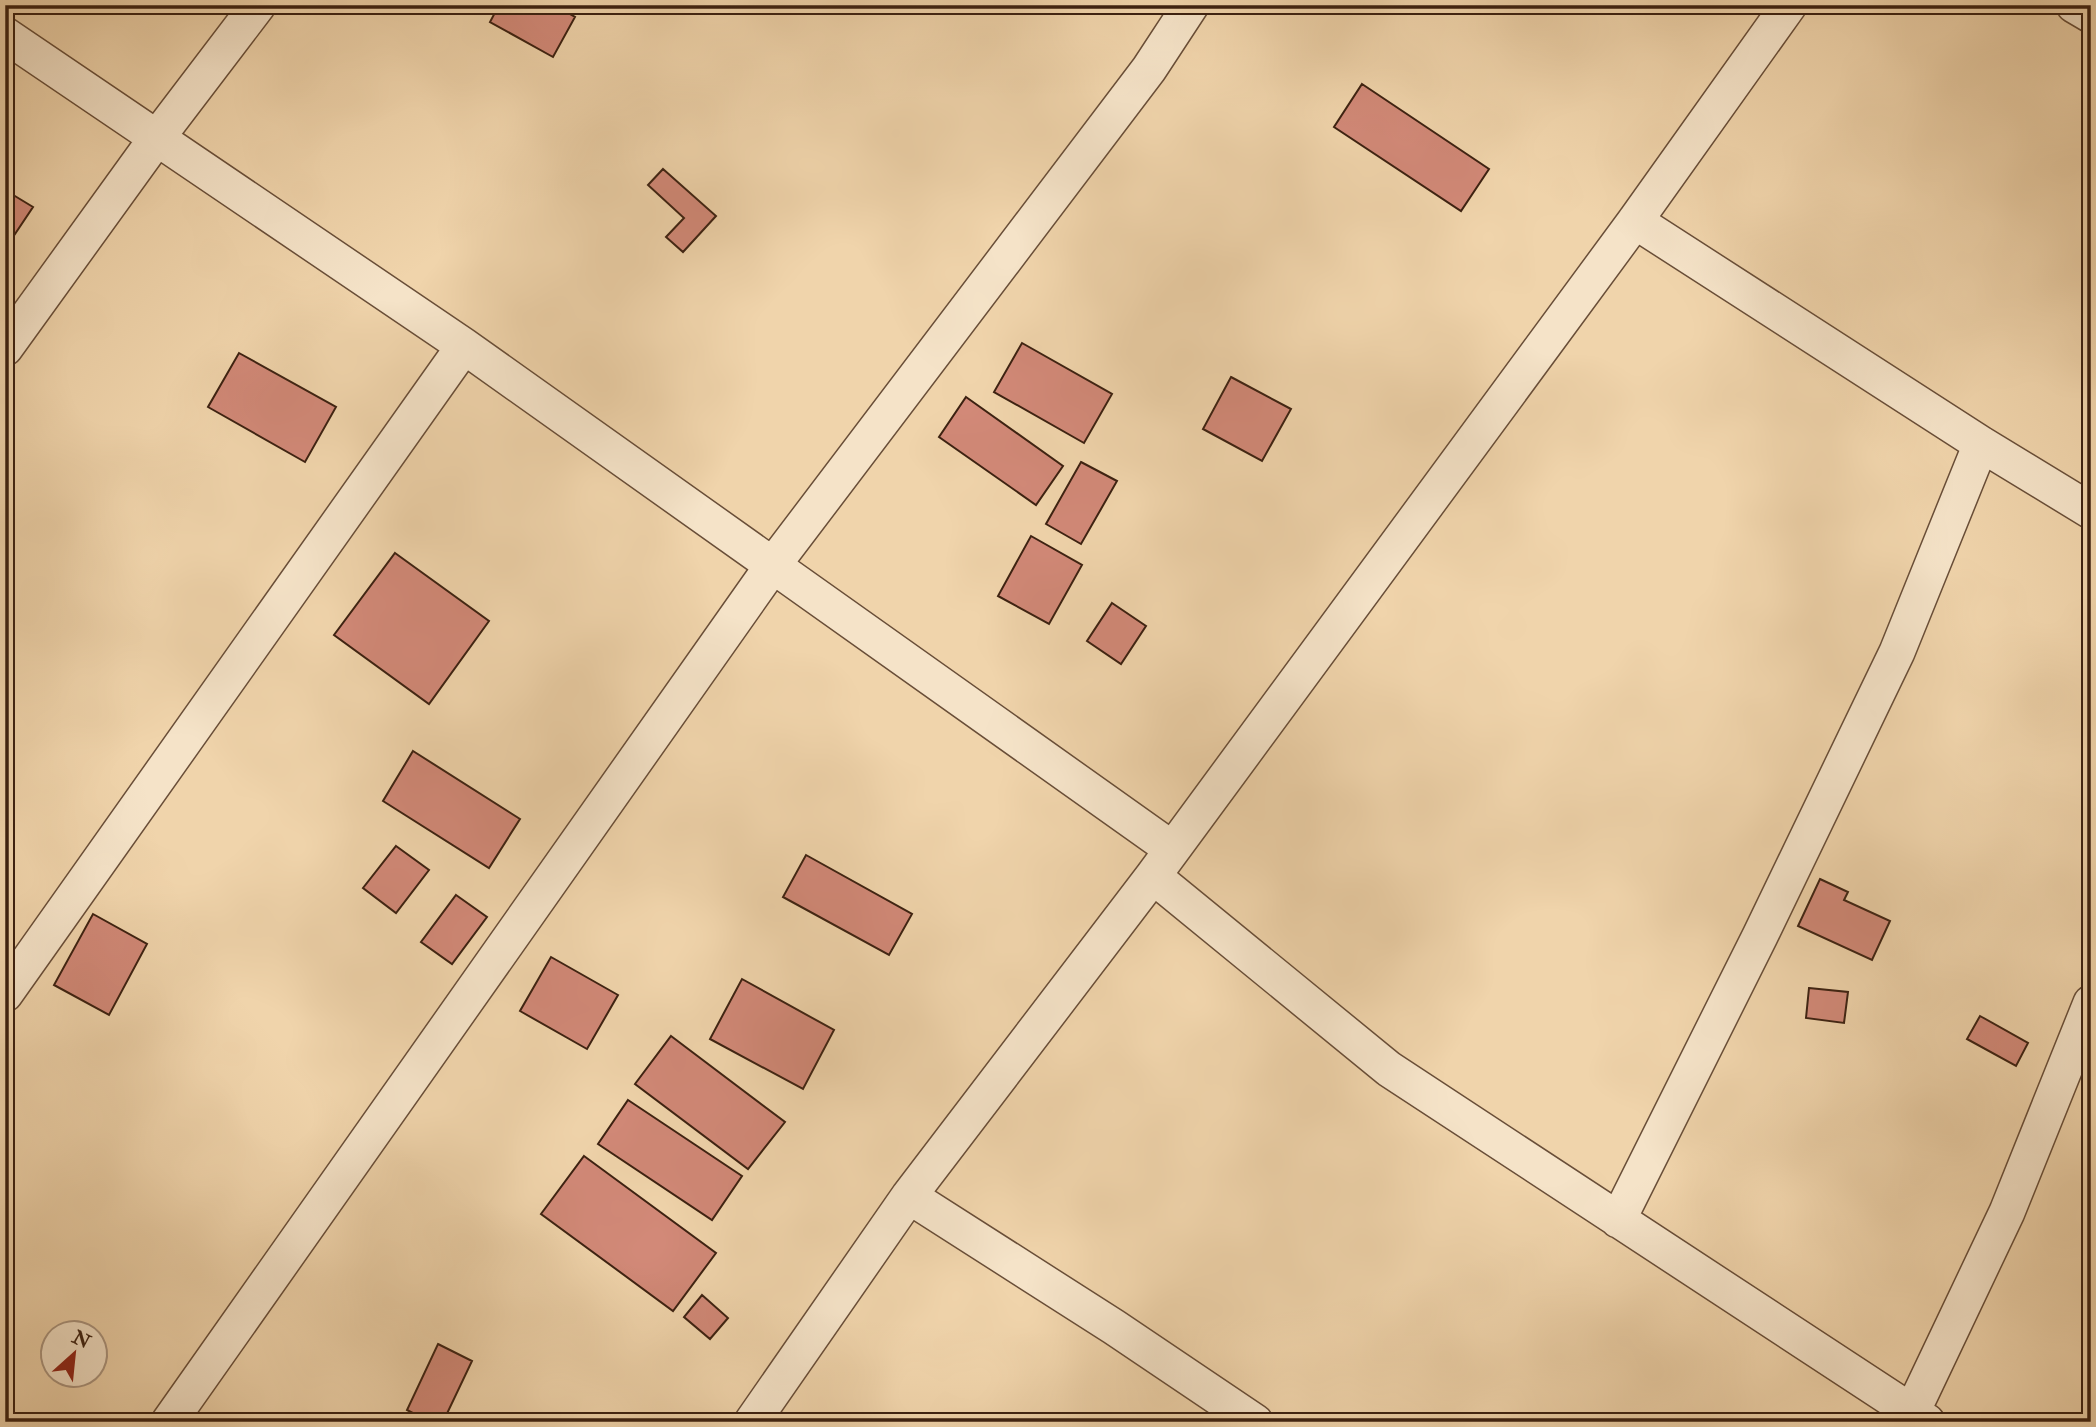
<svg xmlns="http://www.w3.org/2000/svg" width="2096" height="1427" font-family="'IM FELL Double Pica',serif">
<rect width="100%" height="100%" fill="#f0d4ab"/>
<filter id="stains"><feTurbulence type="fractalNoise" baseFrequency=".00286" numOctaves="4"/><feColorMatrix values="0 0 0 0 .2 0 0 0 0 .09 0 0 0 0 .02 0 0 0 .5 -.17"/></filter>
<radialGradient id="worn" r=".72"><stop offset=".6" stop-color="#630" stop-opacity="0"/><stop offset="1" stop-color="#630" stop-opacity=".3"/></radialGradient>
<path fill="#d28978" stroke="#3c2111" stroke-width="2" d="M 499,5 L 554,5 L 575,17 L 553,57 L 490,22 Z
M 1362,84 L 1489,169 L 1461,211 L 1334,127 Z
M 663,169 L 716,216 L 683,252 L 666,237 L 684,218 L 648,185 Z
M 5,190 L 33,207 L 5,249 Z
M 1022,343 L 1112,394 L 1084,443 L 994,392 Z
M 239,353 L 336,407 L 305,462 L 208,407 Z
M 1231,377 L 1291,409 L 1262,461 L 1203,429 Z
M 966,397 L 1063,466 L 1036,505 L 939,437 Z
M 1081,462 L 1117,481 L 1081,544 L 1046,524 Z
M 1031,536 L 1082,565 L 1049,624 L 998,596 Z
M 395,553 L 489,621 L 429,704 L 334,635 Z
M 1112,603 L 1146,626 L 1121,664 L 1087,641 Z
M 413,751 L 520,819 L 489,868 L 383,801 Z
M 396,846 L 429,870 L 396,913 L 363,888 Z
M 806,855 L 912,914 L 889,955 L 783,897 Z
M 1820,879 L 1848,892 L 1844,900 L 1890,921 L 1872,960 L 1798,926 Z
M 456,895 L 487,917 L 452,964 L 421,942 Z
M 93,914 L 147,944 L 109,1015 L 54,985 Z
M 551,957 L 618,995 L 587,1049 L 520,1011 Z
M 742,979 L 834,1030 L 803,1089 L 710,1039 Z
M 1809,988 L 1848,992 L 1844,1023 L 1806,1018 Z
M 1980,1016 L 2028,1043 L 2016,1066 L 1967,1039 Z
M 671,1036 L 785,1122 L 748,1169 L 635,1084 Z
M 628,1100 L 742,1176 L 712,1220 L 598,1144 Z
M 584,1156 L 716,1253 L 673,1311 L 541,1214 Z
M 702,1295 L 728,1318 L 710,1339 L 684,1317 Z
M 438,1344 L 472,1361 L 443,1422 L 430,1422 L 407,1410 Z"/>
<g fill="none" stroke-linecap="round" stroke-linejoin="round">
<defs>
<path id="minor" d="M 2074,5 L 2091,15
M 5,35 L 464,346 L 1172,849
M 1635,221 L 1981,444 L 2091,511
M 5,348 L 156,139 L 258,5
M 1153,876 L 1389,1069 L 1927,1422
M 5,994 L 464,346
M 909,1196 L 1114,1327 L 1255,1422
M 1618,1220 L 1760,936 L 1897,652 L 1981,444
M 1912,1412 L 2007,1212 L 2091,1003
M 169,1422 L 773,565 L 1149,69 L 1191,5
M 752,1422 L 909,1196 L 1153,876 L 1635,221 L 1789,5"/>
</defs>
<use href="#minor" stroke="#694e38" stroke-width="38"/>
<use href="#minor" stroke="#f5e3c8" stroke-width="35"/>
</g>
<rect width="2096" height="1427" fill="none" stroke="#f0d4ab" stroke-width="28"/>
<rect x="7" y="7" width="2082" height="1413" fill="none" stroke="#3c2111" stroke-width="3.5"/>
<rect x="14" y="14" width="2068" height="1399" fill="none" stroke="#3c2111" stroke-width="2"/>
<g transform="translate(74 1354) rotate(27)"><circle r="33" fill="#f5e3c8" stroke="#ab957f" stroke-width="2"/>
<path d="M0-5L12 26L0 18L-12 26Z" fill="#8f2418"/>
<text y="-10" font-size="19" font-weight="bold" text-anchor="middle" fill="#3c2111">N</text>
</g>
<rect width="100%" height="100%" filter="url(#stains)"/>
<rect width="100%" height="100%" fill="url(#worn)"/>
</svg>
